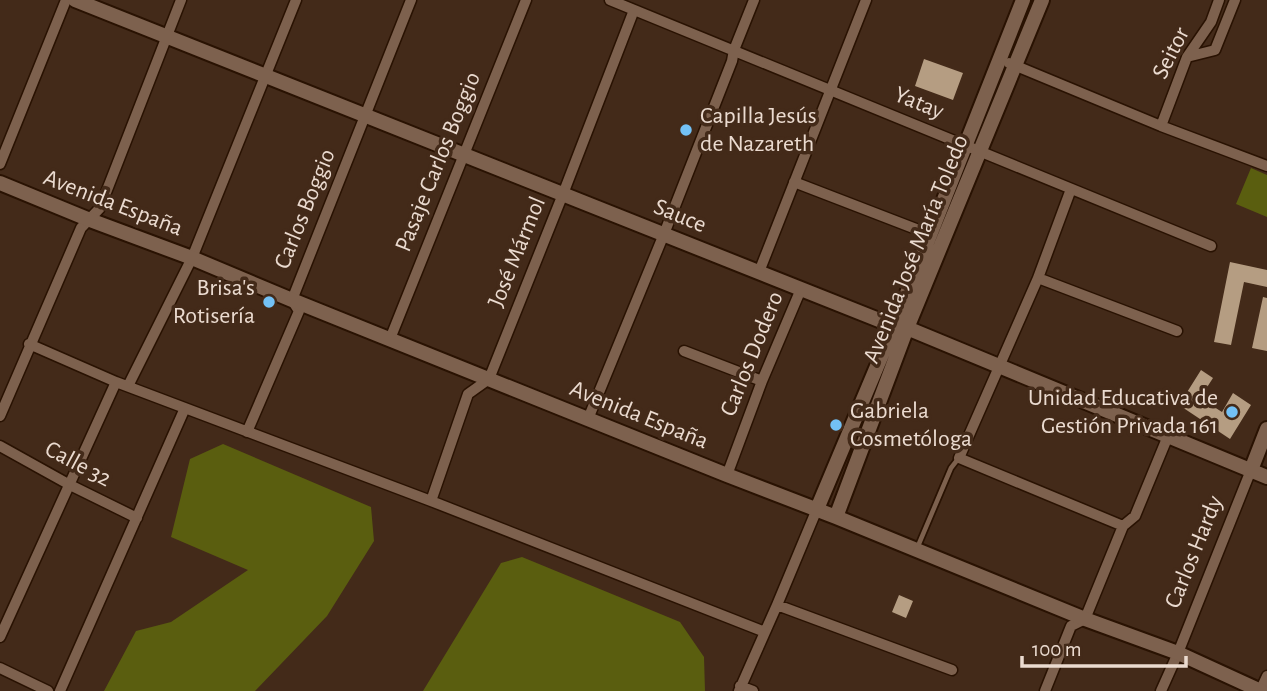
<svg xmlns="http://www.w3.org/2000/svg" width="1267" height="691" font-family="'Alegreya Sans',sans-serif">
<rect width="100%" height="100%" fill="#432a19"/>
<path fill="#5a5e0f" d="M 1251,168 L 1267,175 L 1267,217 L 1236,204 Z
M 223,444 L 371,507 L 374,541 L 327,616 L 255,691 L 104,691 L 136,631 L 171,622 L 248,570 L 171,537 L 190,459 Z
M 522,557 L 680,622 L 704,657 L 705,691 L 423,691 L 501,563 Z"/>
<path fill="#b59d82" d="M 924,59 L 963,73 L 953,100 L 915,86 Z
M 1230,262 L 1267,270 L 1267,287 L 1244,282 L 1231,345 L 1214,342 Z
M 1263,297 L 1267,298 L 1267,351 L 1252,348 Z
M 1201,370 L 1213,378 L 1200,398 L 1222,412 L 1233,393 L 1251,405 L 1230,439 L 1179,405 Z
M 899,595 L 913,601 L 906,618 L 892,612 Z"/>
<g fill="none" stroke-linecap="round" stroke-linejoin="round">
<defs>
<path id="lane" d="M 918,546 L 951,468 L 958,459"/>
<path id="street" d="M 610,0 L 1211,246
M 1187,57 L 1215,50 L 1235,0
M 1009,63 L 1161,126 L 1267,166
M 1161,126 L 1187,57 L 1211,22 L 1219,0
M 0,164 L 66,0
M 794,182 L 929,234
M 1071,189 L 1038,278 L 959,458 L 1123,526
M 759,272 L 866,0
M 1038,278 L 1177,331
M 390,339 L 526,0
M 29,344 L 116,382 L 431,501 L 765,632
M 684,351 L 762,381
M 128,386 L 192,258 L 296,0
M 0,416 L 81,228 L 100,208 L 181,0
M 588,419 L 664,234 L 732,61 L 734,50 L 754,0
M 247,432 L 299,311 L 292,300 L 411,0
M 0,446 L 70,485 L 137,518
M 727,475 L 762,381 L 801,289
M 431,501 L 468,394 L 489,379 L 563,194 L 634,10
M 777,605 L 952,670
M 0,637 L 116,382
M 0,668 L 48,691
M 740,686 L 753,691
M 60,691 L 185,408
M 739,691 L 777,605 L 817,509
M 1045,691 L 1071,626 L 1085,619 L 1123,526 L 1135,516 L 1168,436
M 1161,691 L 1178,653 L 1251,470
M 1260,691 L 1267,676"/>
<path id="secondary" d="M 75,0 L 894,326 L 907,328 L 1267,477
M 0,183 L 90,220 L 192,258 L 292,300 L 727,475 L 836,517 L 1085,619 L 1178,653 L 1261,691
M 1251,470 L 1267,429
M 817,509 L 894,326 L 1023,0
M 836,517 L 907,328 L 1042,0"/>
</defs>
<use href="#lane" stroke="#291202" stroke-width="8"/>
<use href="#street" stroke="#291202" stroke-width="13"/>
<use href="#secondary" stroke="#291202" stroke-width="18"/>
<use href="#lane" stroke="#7d614e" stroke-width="4.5"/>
<use href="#street" stroke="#7d614e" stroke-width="10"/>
<use href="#secondary" stroke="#7d614e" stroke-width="14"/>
</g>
<g fill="#73c1f5" stroke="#432a19" stroke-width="2.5">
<circle cx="686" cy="130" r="7"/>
<circle cx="269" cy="302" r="7"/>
<circle cx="1232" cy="412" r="7"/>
<circle cx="836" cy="425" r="7"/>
</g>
<g text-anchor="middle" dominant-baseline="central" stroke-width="7" stroke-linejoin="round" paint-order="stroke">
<g font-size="24" fill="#ebdbd0" stroke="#432a19">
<text transform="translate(1171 53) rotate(-63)">Seitor</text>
<text transform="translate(919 103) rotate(22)">Yatay</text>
<text transform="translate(438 162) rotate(-68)">Pasaje Carlos Boggio</text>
<text transform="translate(113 203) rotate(21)">Avenida España</text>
<text transform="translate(305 209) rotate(-68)">Carlos Boggio</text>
<text transform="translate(680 216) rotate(22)">Sauce</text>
<text transform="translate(916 249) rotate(-68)">Avenida José María Toledo</text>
<text transform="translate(517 252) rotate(-68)">José Mármol</text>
<text transform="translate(752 354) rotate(-68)">Carlos Dodero</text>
<text transform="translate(639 415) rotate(22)">Avenida España</text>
<text transform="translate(78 464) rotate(28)">Calle 32</text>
<text transform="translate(1194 552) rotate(-68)">Carlos Hardy</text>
</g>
<g font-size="24" fill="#ebdbd0" stroke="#432a19" text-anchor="start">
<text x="700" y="116">Capilla Jesús<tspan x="700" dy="28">de Nazareth</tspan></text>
<text x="255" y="288" text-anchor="end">Brisa's<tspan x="255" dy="28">Rotisería</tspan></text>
<text x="1218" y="398" text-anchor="end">Unidad Educativa de<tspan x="1218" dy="28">Gestión Privada 161</tspan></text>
<text x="850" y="411">Gabriela<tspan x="850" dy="28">Cosmetóloga</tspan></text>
</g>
</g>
<path d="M1022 656v10h164v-10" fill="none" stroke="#ebdbd0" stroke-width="3.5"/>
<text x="1032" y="656" font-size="21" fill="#ebdbd0" stroke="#432a19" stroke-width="5" paint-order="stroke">100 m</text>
</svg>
